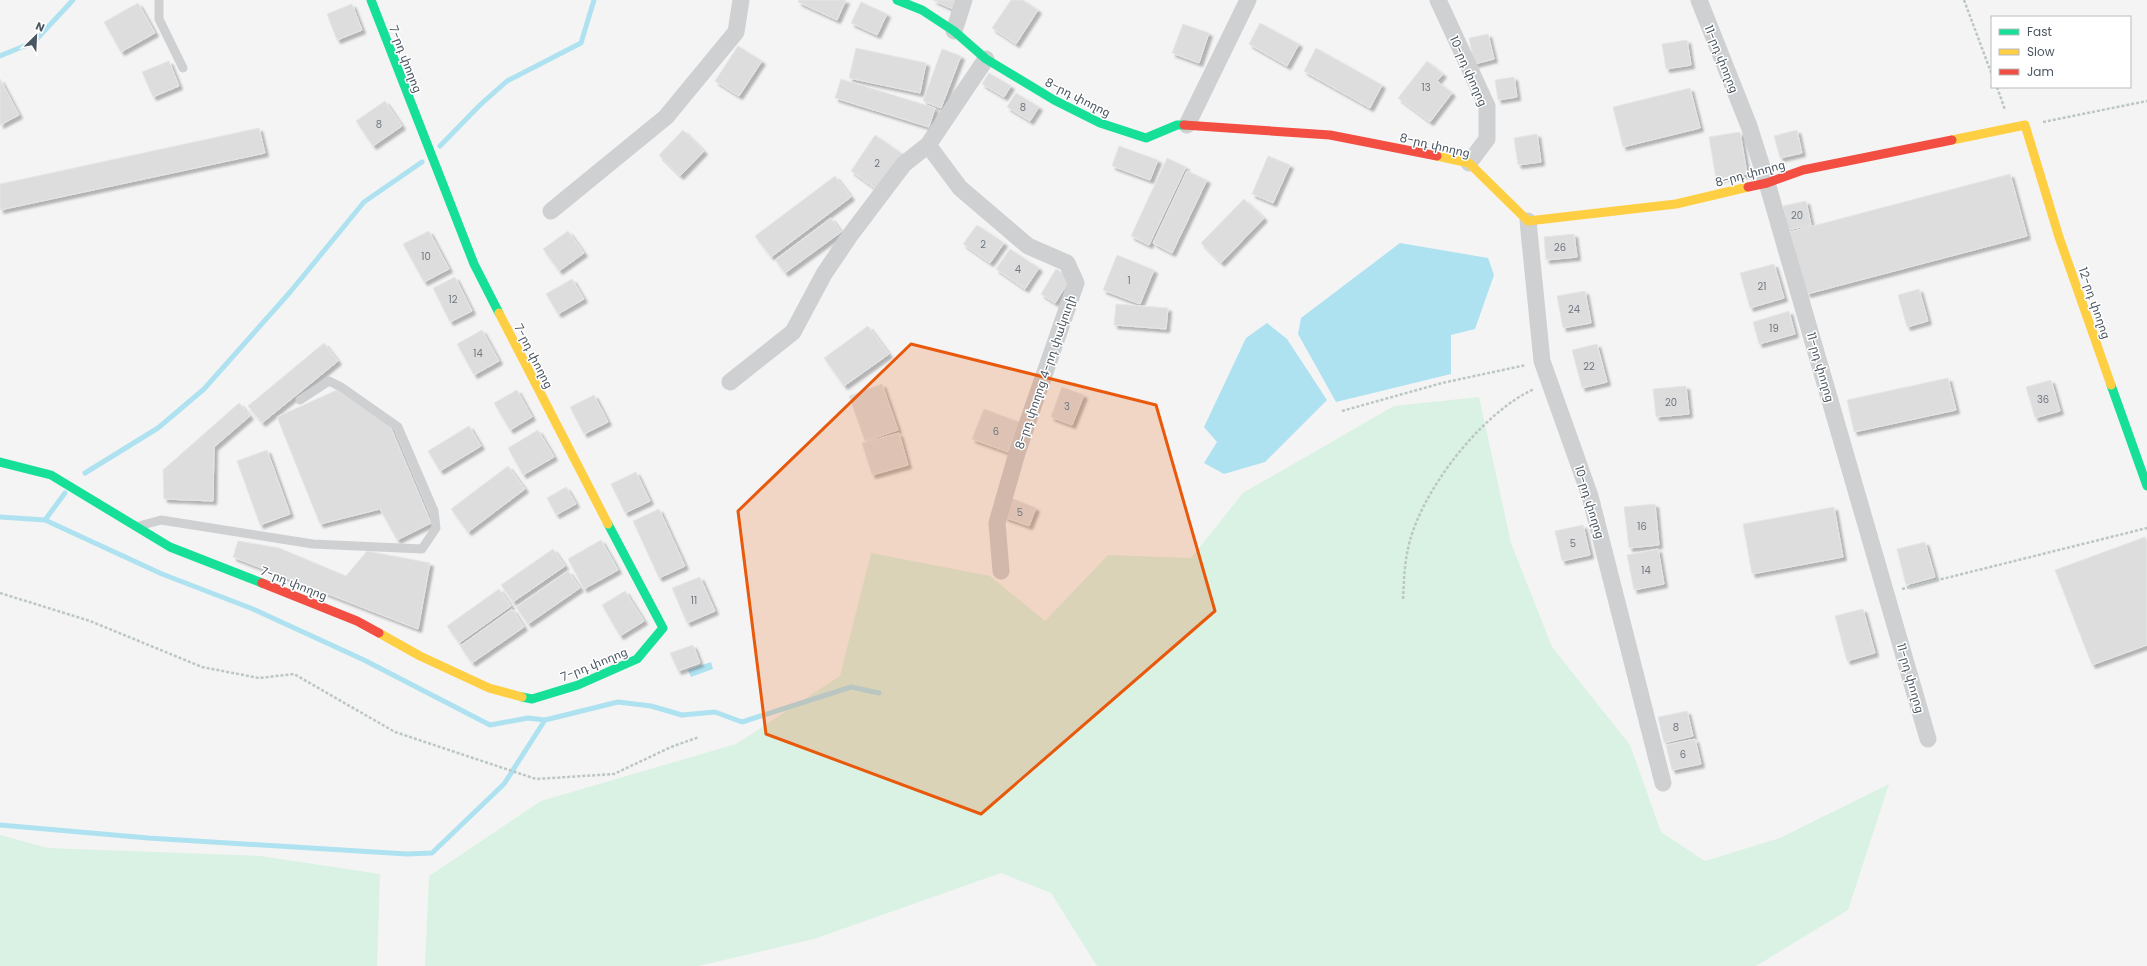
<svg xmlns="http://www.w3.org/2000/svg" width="2147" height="966" font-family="Poppins,'Noto Sans Armenian',sans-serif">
<defs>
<filter id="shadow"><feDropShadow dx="3.5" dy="3.5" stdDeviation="1" flood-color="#0004"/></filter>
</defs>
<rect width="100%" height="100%" fill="#f4f4f4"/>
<path fill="#d9f2e3" d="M 1479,397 L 1511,543 L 1552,647 L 1630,745 L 1661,832 L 1705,861 L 1780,838 L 1889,784 L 1848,910 L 1756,966 L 1097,966 L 1051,893 L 1001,873 L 814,939 L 698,966 L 425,966 L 429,876 L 541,801 L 736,744 L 840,676 L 871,553 L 990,576 L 1045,621 L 1108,555 L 1191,558 L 1243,493 L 1394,406 Z
M 0,835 L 48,848 L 260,856 L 380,874 L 377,966 L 0,966 Z"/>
<path fill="#aee2f0" d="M 1400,243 L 1488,258 L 1494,275 L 1475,329 L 1451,335 L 1451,374 L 1336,402 L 1298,334 L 1301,318 Z
M 1267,323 L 1287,339 L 1327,400 L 1265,462 L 1224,474 L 1204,463 L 1217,442 L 1204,427 L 1246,338 Z
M 711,662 L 713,669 L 691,677 L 688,670 Z"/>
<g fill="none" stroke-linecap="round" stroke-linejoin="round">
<path stroke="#aee2f0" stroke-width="5" d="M 0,56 L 34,42 L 73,0
M 440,146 L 480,105 L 507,81 L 581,43 L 594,0
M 85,473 L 158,428 L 204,389 L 291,291 L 364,202 L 422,162
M 0,517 L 45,520 L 162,574 L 253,609 L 364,660 L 490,725 L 528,718 L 545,720 L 618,702 L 651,706 L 682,715 L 715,712 L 742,722 L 851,687 L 879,693
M 45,520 L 65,493
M 0,825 L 148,838 L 407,854 L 432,853 L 504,784 L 545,720"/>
</g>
<path fill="#ddddde" stroke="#e5e6e7" filter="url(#shadow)" d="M 799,0 L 846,0 L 837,20 L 798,2 Z
M 933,0 L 960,0 L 955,10 Z
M 1011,0 L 1023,0 L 1038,10 L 1016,44 L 992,28 Z
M 861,2 L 887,14 L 877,35 L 851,23 Z
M 138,3 L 155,33 L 121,52 L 104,22 Z
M 352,4 L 362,30 L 337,40 L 327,14 Z
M 1260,23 L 1299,44 L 1287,66 L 1249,44 Z
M 1183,24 L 1209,33 L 1199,63 L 1172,53 Z
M 1488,34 L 1494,59 L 1474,64 L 1469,38 Z
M 1687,40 L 1691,65 L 1666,69 L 1662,44 Z
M 738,46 L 762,61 L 739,96 L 715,81 Z
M 856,48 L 926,63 L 920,93 L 849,78 Z
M 1316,48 L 1382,85 L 1370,108 L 1304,71 Z
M 942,49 L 961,56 L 941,108 L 923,101 Z
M 169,61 L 179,86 L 153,97 L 142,72 Z
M 1427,61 L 1443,74 L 1437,81 L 1452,93 L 1430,122 L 1398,98 Z
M 989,73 L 1011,86 L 1004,97 L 982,84 Z
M 1514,77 L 1517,97 L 1498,100 L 1495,80 Z
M 0,79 L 19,115 L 0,125 Z
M 841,79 L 935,108 L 929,127 L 835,98 Z
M 1690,88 L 1700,128 L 1623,147 L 1613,107 Z
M 1016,93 L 1039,107 L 1030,121 L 1007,107 Z
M 385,101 L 402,126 L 373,146 L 356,121 Z
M 259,128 L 265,153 L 0,210 L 0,184 Z
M 683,130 L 704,151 L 680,176 L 659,155 Z
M 1797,130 L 1802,153 L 1780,158 L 1774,136 Z
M 1740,132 L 1747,174 L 1716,179 L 1709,137 Z
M 1537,134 L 1541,162 L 1518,165 L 1514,138 Z
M 875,135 L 904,155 L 879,191 L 851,171 Z
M 1119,146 L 1158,160 L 1150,180 L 1112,166 Z
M 1268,156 L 1290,165 L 1273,203 L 1252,194 Z
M 1167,158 L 1186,167 L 1149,245 L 1131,236 Z
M 1187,171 L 1207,180 L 1172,253 L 1153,243 Z
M 2010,174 L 2027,236 L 1807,294 L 1790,232 Z
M 835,176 L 851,197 L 771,257 L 755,236 Z
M 1244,199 L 1264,218 L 1221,263 L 1201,243 Z
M 1806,201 L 1811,225 L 1788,230 L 1783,206 Z
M 831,218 L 841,232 L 785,273 L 775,260 Z
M 977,225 L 1004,243 L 990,263 L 963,244 Z
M 429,231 L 449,269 L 424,282 L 403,244 Z
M 568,231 L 584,253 L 559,271 L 543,249 Z
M 1574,234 L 1577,257 L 1546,260 L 1544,237 Z
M 1010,249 L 1039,268 L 1025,289 L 996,269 Z
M 1117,255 L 1154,270 L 1140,304 L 1103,290 Z
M 1774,264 L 1784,298 L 1750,308 L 1740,273 Z
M 1056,269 L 1071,278 L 1055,303 L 1041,294 Z
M 455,277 L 472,311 L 450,322 L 433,288 Z
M 572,279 L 584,299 L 558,314 L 546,294 Z
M 1919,289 L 1928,321 L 1907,327 L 1898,295 Z
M 1585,291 L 1591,323 L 1563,328 L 1557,296 Z
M 1116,304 L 1168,308 L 1166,329 L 1114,325 Z
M 1789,311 L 1795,334 L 1759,344 L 1753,322 Z
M 868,326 L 889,354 L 844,386 L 824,358 Z
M 482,330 L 499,361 L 474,375 L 457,344 Z
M 324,343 L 338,361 L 262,423 L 248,406 Z
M 1597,344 L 1607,382 L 1582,388 L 1572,350 Z
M 1948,378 L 1956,410 L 1854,432 L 1847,400 Z
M 2051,380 L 2060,411 L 2035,418 L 2026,387 Z
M 882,384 L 898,430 L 865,441 L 849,396 Z
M 1686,386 L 1689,414 L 1656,417 L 1653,389 Z
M 1062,387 L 1084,395 L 1072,425 L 1051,417 Z
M 337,390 L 390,426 L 431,523 L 397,540 L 380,509 L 320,524 L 277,417 Z
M 517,390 L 532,417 L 510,430 L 494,403 Z
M 594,395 L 608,422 L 584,434 L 570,407 Z
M 239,403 L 250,416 L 214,447 L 213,501 L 164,499 L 163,470 Z
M 984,409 L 1019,422 L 1008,452 L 972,439 Z
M 469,426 L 481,446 L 440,471 L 428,451 Z
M 538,430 L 554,457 L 523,475 L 508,448 Z
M 899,433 L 908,465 L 872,475 L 862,443 Z
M 267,450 L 290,514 L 260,525 L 237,461 Z
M 508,466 L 525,489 L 468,532 L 451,509 Z
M 636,472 L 650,501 L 625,513 L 611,484 Z
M 566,487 L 576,504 L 556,515 L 547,498 Z
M 1011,498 L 1036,508 L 1029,526 L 1004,517 Z
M 1655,504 L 1659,545 L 1629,548 L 1624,507 Z
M 1834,507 L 1843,557 L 1752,574 L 1743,524 Z
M 659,509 L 685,566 L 659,578 L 633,521 Z
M 1583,525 L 1590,555 L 1562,561 L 1555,531 Z
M 2145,537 L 2147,543 L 2147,645 L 2092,665 L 2055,570 Z
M 601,540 L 618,570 L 584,589 L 568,559 Z
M 238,541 L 279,548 L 346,576 L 367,551 L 430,563 L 418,629 L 233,557 Z
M 1925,542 L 1935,577 L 1906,585 L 1897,549 Z
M 553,549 L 565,566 L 513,602 L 501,585 Z
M 1658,549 L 1664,584 L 1634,590 L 1627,555 Z
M 568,571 L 580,588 L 528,624 L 516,607 Z
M 700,577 L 715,611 L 687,623 L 672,588 Z
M 499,589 L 511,606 L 459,643 L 447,626 Z
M 625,591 L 644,621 L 620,636 L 602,605 Z
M 512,609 L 524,627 L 472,663 L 460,646 Z
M 1863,609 L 1875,653 L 1847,661 L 1835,616 Z
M 693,645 L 700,663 L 678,671 L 670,653 Z
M 1687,711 L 1693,736 L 1664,743 L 1658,717 Z
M 1695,739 L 1701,764 L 1672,770 L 1666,745 Z"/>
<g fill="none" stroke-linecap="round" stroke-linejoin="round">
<path stroke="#bcc7c4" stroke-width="2.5" stroke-dasharray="3 2" stroke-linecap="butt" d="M 1964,0 L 1992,75
M 1997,87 L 2005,110
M 2043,122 L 2147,101
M 1342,411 L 1442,383 L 1526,365
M 1902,589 L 2147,528
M 0,593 L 90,621 L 202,667 L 259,678 L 294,674 L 395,732 L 536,779 L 614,774 L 671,747 L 699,737
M 1403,599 C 1404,584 1404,569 1407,554 C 1416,496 1481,413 1534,389"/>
<path stroke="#ced0d2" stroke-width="9" d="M 159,0 L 159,19 L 183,68
M 139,526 L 161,520 L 313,544 L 422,549 L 436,528 L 434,511 L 398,427 L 341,387 L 329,381 L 300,400"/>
<path stroke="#ced0d2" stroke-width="17" d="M 1438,0 L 1487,106 L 1487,139 L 1469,163
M 1699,0 L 1749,126 L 1767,183 L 1928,739
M 954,31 L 964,0
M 1187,125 L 1248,0
M 928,145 L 960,188 L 1028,246 L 1067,263 L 1076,283 L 1017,453 L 997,523 L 1001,571
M 551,211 L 666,117 L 736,32 L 741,0
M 1528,221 L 1542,361 L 1590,496 L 1663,783
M 730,382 L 793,332 L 824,274 L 851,234 L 904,164 L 928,145 L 986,59"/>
<path stroke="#16e098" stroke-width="9" d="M 371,0 L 474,264 L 499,313
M 897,0 L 922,10 L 954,31 L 986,59 L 1054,100 L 1100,123 L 1146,138 L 1177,125 L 1184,125
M 2111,385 L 2147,486
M 0,462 L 51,475 L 170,547 L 262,583
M 522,697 L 532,699 L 578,685 L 637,659 L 663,628 L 608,524"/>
<path stroke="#ffcf43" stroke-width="9" d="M 1952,140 L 2025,125 L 2059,237 L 2111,385
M 1437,156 L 1469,163 L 1528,221 L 1676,204 L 1748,187
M 499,313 L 608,524
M 379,633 L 420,656 L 489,688 L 522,697"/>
<path stroke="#f24e42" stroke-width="9" d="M 1184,125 L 1330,135 L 1437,156
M 1748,187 L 1767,183 L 1803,170 L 1952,140
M 262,583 L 357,621 L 379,633"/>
</g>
<path fill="#e8590c" fill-opacity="0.2" stroke="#e8590c" stroke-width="3" stroke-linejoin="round" d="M 911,344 L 1156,405 L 1215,611 L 981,814 L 766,734 L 738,511 Z"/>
<g text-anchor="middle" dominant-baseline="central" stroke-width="3" stroke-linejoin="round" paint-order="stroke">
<g font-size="10" fill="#707881">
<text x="1426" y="87">13</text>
<text x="1023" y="107">8</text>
<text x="379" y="124">8</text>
<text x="877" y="163">2</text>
<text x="1797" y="215">20</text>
<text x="983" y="244">2</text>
<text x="1560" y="247">26</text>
<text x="426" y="256">10</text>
<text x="1018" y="269">4</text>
<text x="1129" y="280">1</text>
<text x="1762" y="286">21</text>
<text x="453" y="299">12</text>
<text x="1574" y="309">24</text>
<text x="1774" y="328">19</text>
<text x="478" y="353">14</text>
<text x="1589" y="366">22</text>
<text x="2043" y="399">36</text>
<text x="1671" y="402">20</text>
<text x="1067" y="406">3</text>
<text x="996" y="431">6</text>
<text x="1020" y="512">5</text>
<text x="1642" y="526">16</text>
<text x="1573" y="543">5</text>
<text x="1646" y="570">14</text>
<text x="694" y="600">11</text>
<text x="1676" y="727">8</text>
<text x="1683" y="754">6</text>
</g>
<g font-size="12" fill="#4a5661" stroke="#fff">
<text transform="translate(406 59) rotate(69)">7-րդ փողոց</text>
<text transform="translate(1722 59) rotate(68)">11-րդ փողոց</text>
<text transform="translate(1469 71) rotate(66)">10-րդ փողոց</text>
<text transform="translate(1078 97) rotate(27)">8-րդ փողոց</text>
<text transform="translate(1435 145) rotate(13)">8-րդ փողոց</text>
<text transform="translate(1750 173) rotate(-15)">8-րդ փողոց</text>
<text transform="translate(2095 303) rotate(71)">12-րդ փողոց</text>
<text transform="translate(534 356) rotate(63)">7-րդ փողոց</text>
<text transform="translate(1821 367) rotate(74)">11-րդ փողոց</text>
<text transform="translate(1045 372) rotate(-71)">8-րդ փողոց 4-րդ փակուղի</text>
<text transform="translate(1590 502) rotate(73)">10-րդ փողոց</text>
<text transform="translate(294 583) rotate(22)">7-րդ փողոց</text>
<text transform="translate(594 664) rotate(-22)">7-րդ փողոց</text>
<text transform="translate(1911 678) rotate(74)">11-րդ փողոց</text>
</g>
</g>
<rect x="1991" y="16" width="140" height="72" fill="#ffffff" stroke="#b7bbc0"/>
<rect x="1999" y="29" width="20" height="6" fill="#16e098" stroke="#b7bbc0"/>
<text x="2027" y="36" font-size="12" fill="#4a5661">Fast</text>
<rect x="1999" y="49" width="20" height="6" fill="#ffcf43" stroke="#b7bbc0"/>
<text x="2027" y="56" font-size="12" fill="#4a5661">Slow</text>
<rect x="1999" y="69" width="20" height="6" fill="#f24e42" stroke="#b7bbc0"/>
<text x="2027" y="76" font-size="12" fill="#4a5661">Jam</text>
<g transform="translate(36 36) rotate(24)" stroke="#ffffff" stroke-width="3" paint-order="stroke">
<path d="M0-3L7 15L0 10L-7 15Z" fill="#4a5661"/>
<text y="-6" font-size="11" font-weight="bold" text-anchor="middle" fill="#4a5661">N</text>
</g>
</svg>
